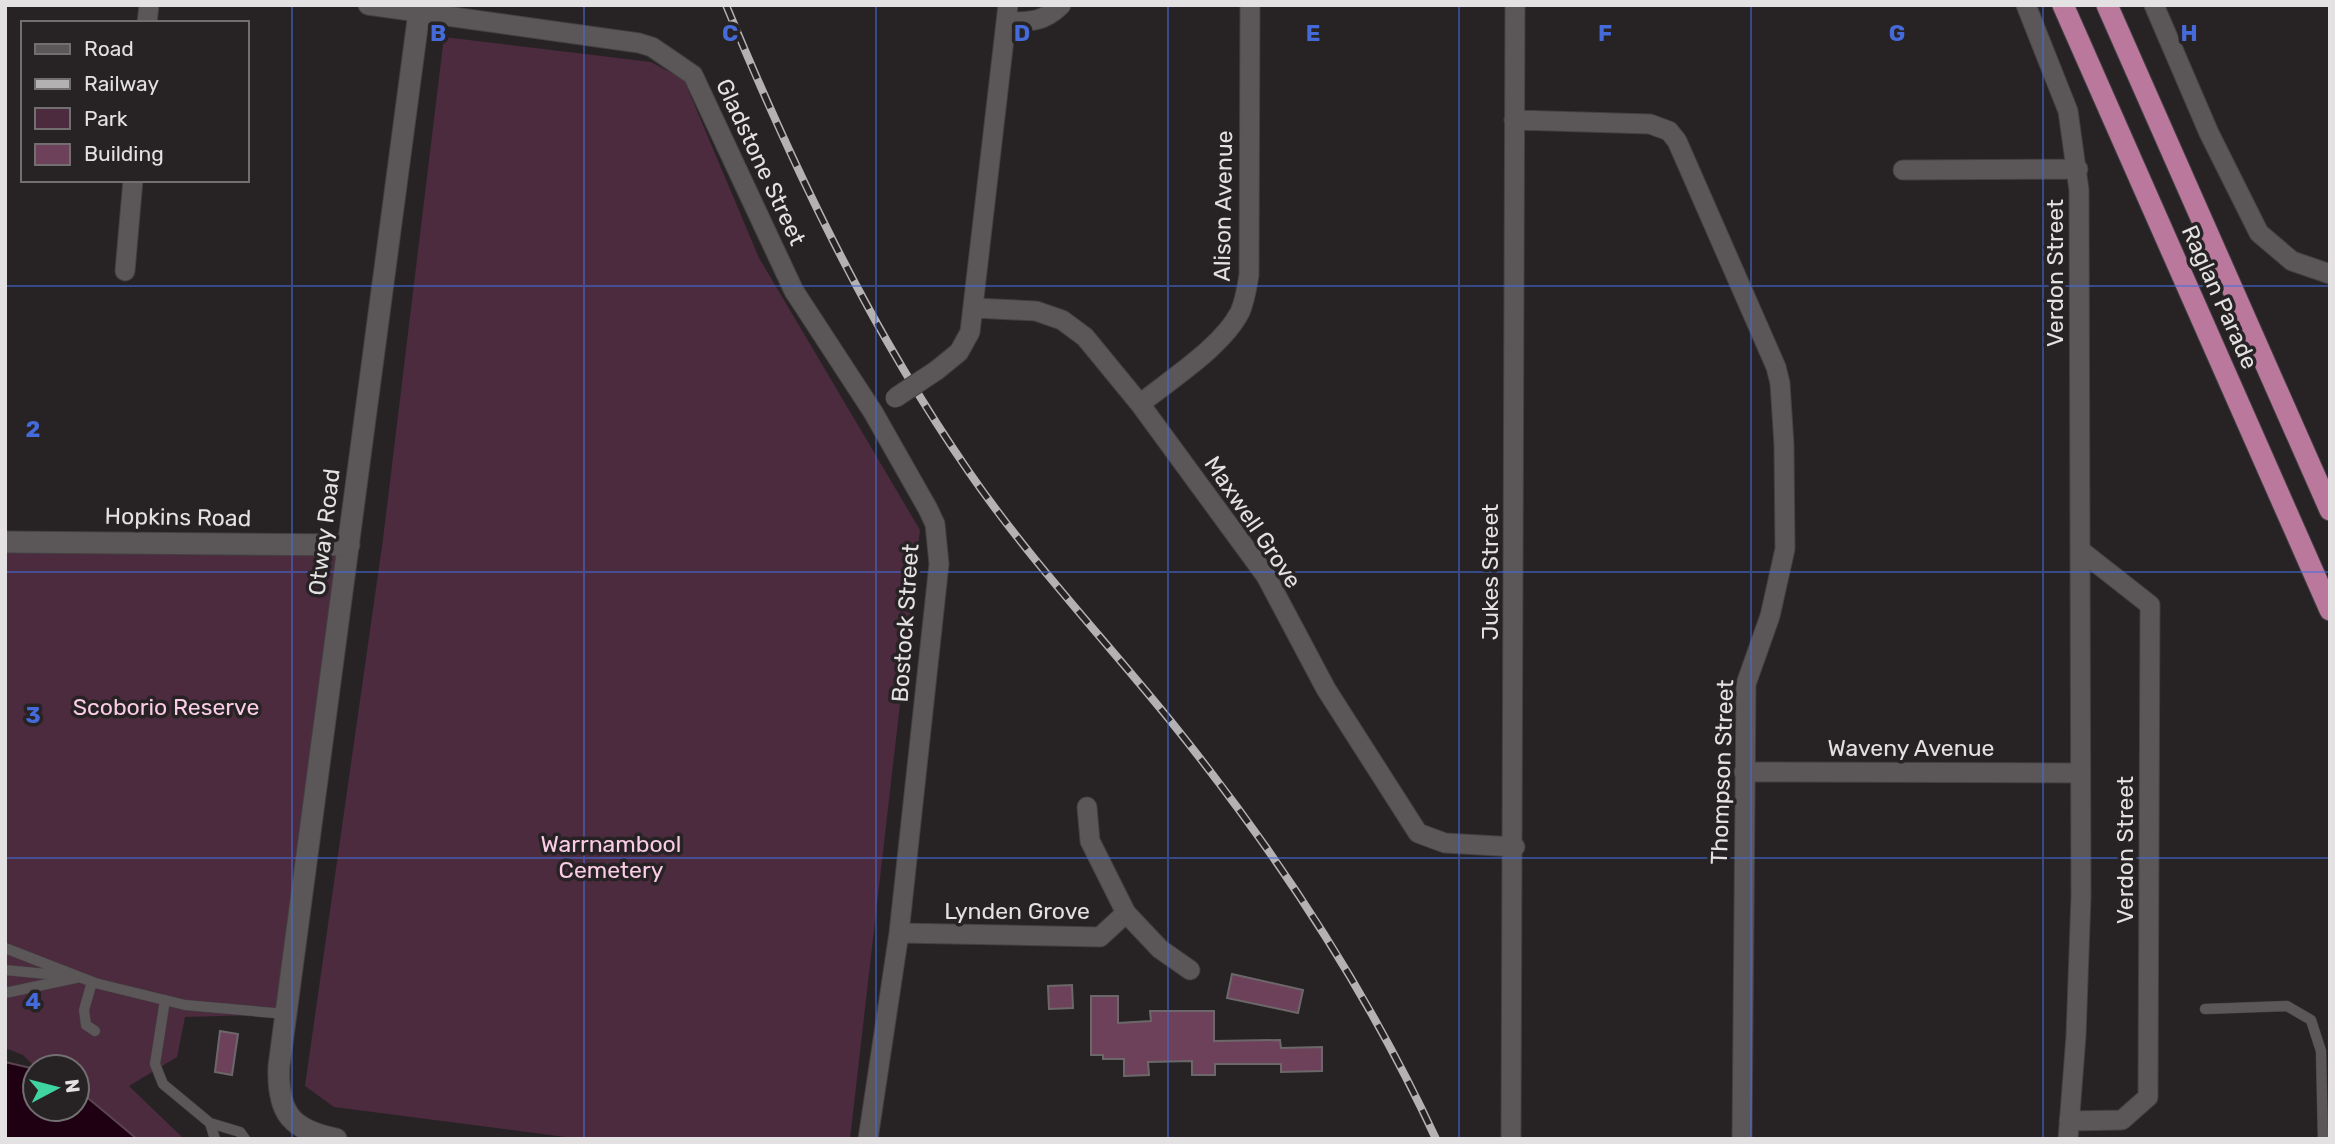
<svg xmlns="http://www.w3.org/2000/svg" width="2335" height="1144" font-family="Rubik,sans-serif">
<rect width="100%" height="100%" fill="#272325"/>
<path fill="#4c2b3e" d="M 444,37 L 651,62 L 684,80 L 759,258 L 920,530 L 850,1139 L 581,1139 L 334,1107 L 305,1086 L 383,539 Z
M 5,542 L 349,545 L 286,1014 L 185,1017 L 177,1057 L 129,1086 L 184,1139 L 138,1139 L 77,1089 L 77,1067 L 35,1067 L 23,1055 L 5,1048 Z"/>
<path fill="#1f0013" stroke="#5a4451" stroke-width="2" d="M 5,1062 L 35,1069 L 35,1109 L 77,1109 L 77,1089 L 137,1139 L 5,1139 Z"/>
<path fill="#6e415a" stroke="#6c686a" stroke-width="2" d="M 1232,974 L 1303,990 L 1298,1013 L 1227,998 Z
M 1072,985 L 1073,1008 L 1049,1009 L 1048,986 Z
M 1091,996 L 1118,996 L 1118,1023 L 1151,1021 L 1150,1011 L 1214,1011 L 1214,1041 L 1280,1040 L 1281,1048 L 1322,1047 L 1322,1071 L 1281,1072 L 1281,1064 L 1215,1064 L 1215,1075 L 1192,1075 L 1192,1061 L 1148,1062 L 1149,1075 L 1124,1076 L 1124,1059 L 1103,1059 L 1103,1055 L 1091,1055 Z
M 220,1031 L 238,1034 L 232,1075 L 215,1072 Z"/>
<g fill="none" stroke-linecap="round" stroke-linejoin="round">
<defs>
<path id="service" d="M 5,948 L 95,983 L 185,1005 L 286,1014
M 5,970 L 67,976
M 92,982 L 84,1010 L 86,1025 L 95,1031
M 5,993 L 80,977
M 165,1000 L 155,1064 L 163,1084 L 210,1123 L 240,1132 L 245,1139
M 2205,1009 L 2287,1006 L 2311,1020 L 2321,1051 L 2323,1139
M 210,1123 L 215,1139"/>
<path id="minor" d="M 368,5 L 639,43 L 652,47 L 693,75 L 794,291 L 873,412 L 928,509 L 935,524 L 939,564 L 899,933 L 868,1139
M 2026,5 L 2068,111 L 2079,190 L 2081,897 L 2076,1036 L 2068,1139
M 2154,5 L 2209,133 L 2259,233 L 2292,261 L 2330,274
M 1006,22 C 1030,22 1044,22 1061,5
M 147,23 L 149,5
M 1514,120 L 1650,124 L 1669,131 L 1677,141 L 1776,367 L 1780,383 L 1784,445 L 1785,549 L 1770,616 L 1746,684 L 1742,1139
M 1903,170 L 2078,169
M 125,271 L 133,180
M 975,308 L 1036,311 L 1062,320 L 1085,337 L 1140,404 L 1266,576 L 1326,689 L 1418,833 L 1445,843 L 1515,847
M 937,370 L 959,352 L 970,332 L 1008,5
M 1140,404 C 1171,379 1222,347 1240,312 C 1245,301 1247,287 1249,275 L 1250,5
M 1744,772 L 2079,773
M 1126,913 L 1160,949 L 1190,970
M 899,933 L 1100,937 L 1126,913 L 1090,841 L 1087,807
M 2069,1121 L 2122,1120 L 2148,1097 L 2150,605 L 2080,550
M 1511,1139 L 1515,5"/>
<path id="tertiary" d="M 5,542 L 349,545
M 336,1139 C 291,1130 277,1113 279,1066 L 420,5"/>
<path id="trunk" d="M 2063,5 L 2330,610
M 2107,5 L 2330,510"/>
</defs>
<use href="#service" stroke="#434041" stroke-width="11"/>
<use href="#minor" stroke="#434041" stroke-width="21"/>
<use href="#tertiary" stroke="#434041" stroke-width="23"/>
<use href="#trunk" stroke="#434041" stroke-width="23"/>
<use href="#service" stroke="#5b5759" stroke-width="10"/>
<use href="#minor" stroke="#5b5759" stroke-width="19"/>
<use href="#tertiary" stroke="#5b5759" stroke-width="21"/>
<use href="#trunk" stroke="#ba789d" stroke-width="21"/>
<defs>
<path id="rail" d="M 726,5 C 793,167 869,327 969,472 C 1031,562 1108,643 1177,729 C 1278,855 1368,992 1436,1139"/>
</defs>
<use href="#rail" stroke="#b4b1b3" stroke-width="8"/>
<use href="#rail" stroke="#272325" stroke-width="5" stroke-dasharray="16" stroke-linecap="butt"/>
<defs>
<path id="minor-bridge" d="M 895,398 L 937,370"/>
</defs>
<use href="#minor-bridge" stroke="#434041" stroke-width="21" stroke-linecap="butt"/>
<use href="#minor-bridge" stroke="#5b5759" stroke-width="19"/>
</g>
<path fill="none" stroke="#456bda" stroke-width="2" stroke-opacity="0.55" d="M 292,5 L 292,1139M 584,5 L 584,1139M 876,5 L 876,1139M 1168,5 L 1168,1139M 1459,5 L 1459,1139M 1751,5 L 1751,1139M 2043,5 L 2043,1139M 5,286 L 2330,286M 5,572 L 2330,572M 5,858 L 2330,858"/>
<g text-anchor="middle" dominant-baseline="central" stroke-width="7" stroke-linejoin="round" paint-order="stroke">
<g font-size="23" fill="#e3e1e2" stroke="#272325">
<text transform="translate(761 162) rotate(65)">Gladstone Street</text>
<text transform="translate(1223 206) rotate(-89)">Alison Avenue</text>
<text transform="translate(2055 273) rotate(-90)">Verdon Street</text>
<text transform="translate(2220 297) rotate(66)">Raglan Parade</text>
<text transform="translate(178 517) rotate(1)">Hopkins Road</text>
<text transform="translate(1253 522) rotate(56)">Maxwell Grove</text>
<text transform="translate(324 532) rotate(-83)">Otway Road</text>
<text transform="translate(1490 572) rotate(-90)">Jukes Street</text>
<text transform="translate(905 623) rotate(-86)">Bostock Street</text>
<text x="1911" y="748">Waveny Avenue</text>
<text transform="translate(1722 772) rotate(-88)">Thompson Street</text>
<text transform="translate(2125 850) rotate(-90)">Verdon Street</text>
<text x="1017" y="911">Lynden Grove</text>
</g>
<g font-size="23" fill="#fbcce5" stroke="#272325">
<text x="166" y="707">Scoborio Reserve</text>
<text x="611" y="844">Warrnambool<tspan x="611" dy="26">Cemetery</tspan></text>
</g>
</g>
<g font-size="23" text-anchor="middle" font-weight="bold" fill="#456bda" stroke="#272325" stroke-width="7" stroke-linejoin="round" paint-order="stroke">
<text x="438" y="41">B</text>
<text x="730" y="41">C</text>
<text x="1022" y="41">D</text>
<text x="1313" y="41">E</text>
<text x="1605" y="41">F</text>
<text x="1897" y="41">G</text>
<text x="2189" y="41">H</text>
<text x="33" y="437">2</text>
<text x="33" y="723">3</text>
<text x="33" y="1009">4</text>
</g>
<rect width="2335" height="1144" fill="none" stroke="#e3e1e2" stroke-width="14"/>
<rect x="21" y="21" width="228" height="161" fill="#272325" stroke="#726f71" stroke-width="2"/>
<rect x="35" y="44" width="35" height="10" fill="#5b5759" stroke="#726f71" stroke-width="2"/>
<text x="84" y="56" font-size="21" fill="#e3e1e2">Road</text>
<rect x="35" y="79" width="35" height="10" fill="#b4b1b3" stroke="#726f71" stroke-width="2"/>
<text x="84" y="91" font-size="21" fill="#e3e1e2">Railway</text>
<rect x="35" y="108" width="35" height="21" fill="#4c2b3e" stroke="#726f71" stroke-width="2"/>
<text x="84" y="126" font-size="21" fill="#e3e1e2">Park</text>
<rect x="35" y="144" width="35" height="21" fill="#6e415a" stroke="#726f71" stroke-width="2"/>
<text x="84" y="161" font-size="21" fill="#e3e1e2">Building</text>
<g transform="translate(56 1088) rotate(83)"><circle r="33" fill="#272325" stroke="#726f71" stroke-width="2"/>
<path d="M0-5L12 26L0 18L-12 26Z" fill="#40d4a1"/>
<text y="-10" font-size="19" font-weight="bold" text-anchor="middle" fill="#e3e1e2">N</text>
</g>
</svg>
